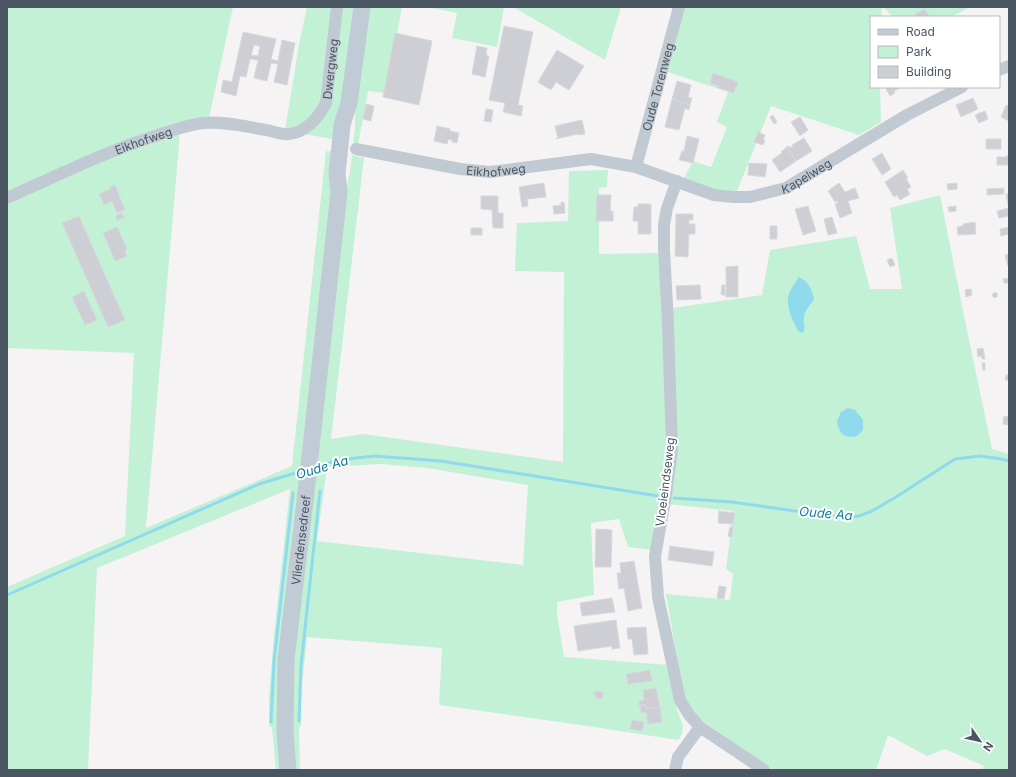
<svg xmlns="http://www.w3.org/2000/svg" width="1016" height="777" font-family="Inter,sans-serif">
<rect width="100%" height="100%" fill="#f5f3f3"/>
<path fill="#c3f1d5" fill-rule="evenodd" d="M 7,7 L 233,7 L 209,118 L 7,193 Z
M 307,7 L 333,7 L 321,101 L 312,117 L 297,127 L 285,130 L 299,44 Z
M 342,7 L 356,7 L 337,140 L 299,133 L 323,114 Z
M 367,7 L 402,7 L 386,93 L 368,91 L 358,145 L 353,144 L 355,128 L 355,107 Z
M 427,7 L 504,7 L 497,47 L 452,38 L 457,13 Z
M 513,7 L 621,7 L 605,60 Z
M 685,7 L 970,7 L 951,17 L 894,17 L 882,7 L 881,17 L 871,17 L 871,87 L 880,87 L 881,122 L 859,135 L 771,106 L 737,191 L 729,194 L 683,180 L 693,161 L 711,167 L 727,127 L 717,122 L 728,92 L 668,72 Z
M 180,133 L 146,528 L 292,466 L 326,151 L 336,152 L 282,770 L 276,770 L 272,727 L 269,726 L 269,697 L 274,635 L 290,489 L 97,568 L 88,770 L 7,770 L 7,587 L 125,536 L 134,353 L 7,348 L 7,205 L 53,182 L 107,159 Z
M 352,155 L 364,158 L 331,439 L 363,434 L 563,462 L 564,272 L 515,271 L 517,223 L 568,221 L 569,171 L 608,170 L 607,187 L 599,188 L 599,254 L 661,253 L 666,451 L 654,550 L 628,547 L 619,519 L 591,523 L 594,595 L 557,602 L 557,614 L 564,657 L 669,665 L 677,710 L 683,725 L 682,734 L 678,740 L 594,727 L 439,705 L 442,648 L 307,637 L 302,685 L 301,724 L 299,729 L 300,770 L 293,770 L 291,689 L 346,189 L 350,171 ZM 381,464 L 427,468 L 528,485 L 523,565 L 317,541 L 327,467 Z
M 940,195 L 964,316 L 992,449 L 1009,454 L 1009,770 L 982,770 L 984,766 L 945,749 L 927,756 L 888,735 L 876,770 L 773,770 L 696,716 L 686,700 L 678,664 L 666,594 L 730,600 L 733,574 L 726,569 L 733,511 L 668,504 L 673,308 L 762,295 L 770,250 L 856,236 L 870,289 L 902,289 L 890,208 Z"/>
<path fill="#90daee" d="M 799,277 C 809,282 812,289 814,300 C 810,305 805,310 804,317 C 803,323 806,327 803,333 L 799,332 C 793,323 787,308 788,298 C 789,290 795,283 799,277 Z
M 848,408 L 855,410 L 863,420 L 863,430 L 857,436 C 844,439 839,434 837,421 L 841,412 Z"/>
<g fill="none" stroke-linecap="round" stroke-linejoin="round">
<path stroke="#90daee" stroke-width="3" d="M 315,467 L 338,460 L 375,456 L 441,461 L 658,496
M 674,498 L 732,502 L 844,518 L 859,516 L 872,511 L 896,497 L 955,459 L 980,456 L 1001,459 L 1009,461
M 7,595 L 259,484 L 302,471
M 299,721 L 301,665 L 320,491
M 271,722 L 274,661 L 293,493"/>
</g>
<path fill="#cdcfd5" stroke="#d7d9de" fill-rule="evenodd" d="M 925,9 L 929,17 L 916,17 L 915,14 Z
M 504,26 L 533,32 L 518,105 L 523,106 L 521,116 L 503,112 L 505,103 L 489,100 Z
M 243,32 L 276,39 L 271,59 L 278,61 L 282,40 L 295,43 L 287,85 L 274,82 L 278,64 L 271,63 L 267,81 L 254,78 L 258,60 L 250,59 L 246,77 L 240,76 L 236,96 L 221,92 L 223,80 L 232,82 ZM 254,45 L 260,46 L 258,56 L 251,55 Z
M 395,33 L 432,41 L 419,105 L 383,97 Z
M 477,46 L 487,48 L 486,55 L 489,56 L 485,77 L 472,74 Z
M 557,50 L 584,66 L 569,90 L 556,82 L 551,90 L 538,82 Z
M 713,73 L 738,82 L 734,93 L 718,88 L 719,86 L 710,83 Z
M 677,81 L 691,85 L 688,97 L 692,98 L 690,105 L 672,99 Z
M 885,87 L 901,87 L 894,91 L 895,93 L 890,96 Z
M 973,98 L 978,109 L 961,117 L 956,105 Z
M 672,99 L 690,105 L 689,110 L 685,108 L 679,130 L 665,127 Z
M 366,104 L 374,106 L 371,121 L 363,119 Z
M 1006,105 L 1009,106 L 1009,121 L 1001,117 Z
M 486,109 L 493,110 L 491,122 L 484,121 Z
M 985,111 L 988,119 L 979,123 L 975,115 Z
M 773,115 L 777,122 L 774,124 L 770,117 Z
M 800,117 L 808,130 L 800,136 L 791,122 Z
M 582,120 L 585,134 L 578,135 L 578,134 L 556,139 L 558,138 L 555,126 Z
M 437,126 L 450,129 L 450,131 L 459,133 L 457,143 L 452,142 L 452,140 L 448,139 L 447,144 L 434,141 Z
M 758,132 L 765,135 L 763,140 L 765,140 L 763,145 L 754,142 Z
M 687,136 L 699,139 L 693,163 L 679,160 L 682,151 L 684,151 Z
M 804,138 L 812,151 L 796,161 L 787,147 L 789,146 L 790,148 L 793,146 L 792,145 Z
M 986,139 L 1001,139 L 1001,149 L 986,149 Z
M 787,147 L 796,161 L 780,172 L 772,160 L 782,153 L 781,152 Z
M 882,153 L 891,169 L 882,175 L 872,159 Z
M 1006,156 L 1009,156 L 1009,165 L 997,165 L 997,157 L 1005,157 Z
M 749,163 L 767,164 L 765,177 L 748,175 Z
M 903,170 L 908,178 L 906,179 L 911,187 L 907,189 L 910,194 L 900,200 L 897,195 L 894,197 L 885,182 Z
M 544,183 L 546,197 L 527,199 L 528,206 L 522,207 L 519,187 Z
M 839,183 L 845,192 L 855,188 L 859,198 L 848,201 L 852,213 L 840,218 L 835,204 L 838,203 L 837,201 L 835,202 L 828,191 Z
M 957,183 L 957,189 L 948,190 L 947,184 Z
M 115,185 L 125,210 L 117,213 L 112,201 L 104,205 L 99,194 L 110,189 L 109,187 Z
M 1004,188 L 1004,194 L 987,195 L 987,189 Z
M 1006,194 L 1009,194 L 1009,205 L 1008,205 Z
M 597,195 L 611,195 L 610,211 L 613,211 L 613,221 L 596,221 Z
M 481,196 L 498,196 L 498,213 L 503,213 L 503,228 L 493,228 L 492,210 L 481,209 Z
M 561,202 L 564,202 L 565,213 L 554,214 L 553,206 L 561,205 Z
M 638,204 L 651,204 L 651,234 L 638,234 L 638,221 L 633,221 L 634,207 L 638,207 Z
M 808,206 L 816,231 L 803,235 L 795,209 Z
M 956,206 L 956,211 L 949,212 L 948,207 Z
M 1009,208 L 1009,216 L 999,218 L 997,211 Z
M 122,213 L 124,218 L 117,220 L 116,216 Z
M 676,214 L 693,214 L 693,220 L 689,220 L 689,224 L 695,224 L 695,234 L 689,234 L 688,257 L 675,256 Z
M 79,216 L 125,320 L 108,327 L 62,223 Z
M 832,217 L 837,233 L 828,235 L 824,219 Z
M 975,222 L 976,234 L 958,235 L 957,227 L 963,226 L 963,224 Z
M 770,226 L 777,226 L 777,239 L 770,239 Z
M 117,227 L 127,249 L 125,250 L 127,256 L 115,261 L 103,233 Z
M 1009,227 L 1009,234 L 1001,236 L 1000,229 Z
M 471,228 L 482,228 L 482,235 L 471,235 Z
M 1009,254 L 1009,266 L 1008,266 L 1005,255 Z
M 892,258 L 895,265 L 890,267 L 887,260 Z
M 738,266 L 738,297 L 726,297 L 726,267 Z
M 1009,278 L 1009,283 L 1004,283 L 1003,279 Z
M 700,285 L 701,299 L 677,300 L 676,286 Z
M 722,285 L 725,285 L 725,296 L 721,294 Z
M 971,289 L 972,295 L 966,297 L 965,290 Z
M 84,291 L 97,320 L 85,325 L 72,297 Z
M992.5 295a2.5 2.5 0 1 1 5 0a2.5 2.5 0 1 1-5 0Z
M 983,348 L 985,359 L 982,359 L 982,356 L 978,357 L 977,349 Z
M 982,363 L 985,363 L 985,370 L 983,370 Z
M 1006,375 L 1009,375 L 1009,380 L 1005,380 Z
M 1004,416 L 1009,417 L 1009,425 L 1003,424 Z
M 719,511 L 735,513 L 733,524 L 718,523 Z
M 730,527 L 733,527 L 732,537 L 728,536 Z
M 596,529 L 612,530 L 611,567 L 595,567 Z
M 670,546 L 714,552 L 712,566 L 668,560 Z
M 634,561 L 642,608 L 628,611 L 624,588 L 619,589 L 617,573 L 621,573 L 620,563 Z
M 719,586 L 726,587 L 724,599 L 717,598 Z
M 612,598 L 615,612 L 582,616 L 580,603 Z
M 616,620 L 620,648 L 612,649 L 612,646 L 578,651 L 574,626 Z
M 646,627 L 648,654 L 634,655 L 632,639 L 628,639 L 627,628 Z
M 650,670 L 652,681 L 628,684 L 626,674 Z
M 656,688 L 660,707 L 646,709 L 645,705 L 639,706 L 639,701 L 644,700 L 643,690 Z
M 596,691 L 603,692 L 602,699 L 596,698 L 596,695 L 594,695 L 594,692 L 596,693 Z
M 645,705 L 646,709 L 660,707 L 662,722 L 648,724 L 646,712 L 641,713 L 640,706 Z
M 632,720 L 644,722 L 642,731 L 630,729 Z"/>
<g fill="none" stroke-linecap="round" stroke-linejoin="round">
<g stroke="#c1cad2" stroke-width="12">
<path d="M 999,70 L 1009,66"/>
<path id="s1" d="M 356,149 L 460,169 L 490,172 L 591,159 L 636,167 L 714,195 L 733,197 L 750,197 L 786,188 L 907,115 L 962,87"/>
<path id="s2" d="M 636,167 L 679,7"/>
<path d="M 677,181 L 667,208 L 664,225 L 664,249 L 668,324 L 672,450 L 666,495 L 655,556 L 658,597 L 680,700 L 689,715 L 700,727 L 764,770"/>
<path id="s3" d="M 7,198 C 54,177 100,154 149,138 C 167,132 185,125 204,123 C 225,121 247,127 267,130 C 274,132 282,135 288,134 C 306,133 319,117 326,103 L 337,7"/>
<path d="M 675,770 L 678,757 L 700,727"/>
</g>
<path stroke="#c1cbd6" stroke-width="17" id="s4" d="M 288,770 L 285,732 L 286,660 L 307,484 L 339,192 L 337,173 L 340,146 L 342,125 L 349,103 L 362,7"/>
</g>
<g text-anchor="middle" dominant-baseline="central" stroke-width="4" stroke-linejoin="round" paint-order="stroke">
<g font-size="12" fill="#4a5661" stroke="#fff">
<text stroke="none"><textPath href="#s3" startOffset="382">Dwergweg</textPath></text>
<text stroke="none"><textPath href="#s2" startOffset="83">Oude Torenweg</textPath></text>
<text stroke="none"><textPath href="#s3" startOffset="148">Eikhofweg</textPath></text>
<text stroke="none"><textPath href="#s1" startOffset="142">Eikhofweg</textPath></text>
<text stroke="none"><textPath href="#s1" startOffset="463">Kapelweg</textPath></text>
<text transform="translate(665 482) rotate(-83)">Vloeieindseweg</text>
<text stroke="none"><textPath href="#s4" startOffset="231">Vlierdensedreef</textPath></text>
</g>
<g font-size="13" font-style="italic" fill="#0c7c9b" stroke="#fff">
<text transform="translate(322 467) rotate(-16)">Oude Aa</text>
<text transform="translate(826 513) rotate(5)">Oude Aa</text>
</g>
</g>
<rect width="1016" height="777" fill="none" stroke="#4a5661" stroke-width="16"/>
<rect x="870" y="16" width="130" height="72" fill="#ffffff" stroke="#b7bbc0"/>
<rect x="878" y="29" width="20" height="6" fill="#c1cbd6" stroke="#b7bbc0"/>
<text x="906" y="36" font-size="12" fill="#4a5661">Road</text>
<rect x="878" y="46" width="20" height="12" fill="#c3f1d5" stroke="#b7bbc0"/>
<text x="906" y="56" font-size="12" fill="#4a5661">Park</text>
<rect x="878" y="66" width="20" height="12" fill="#cdcfd5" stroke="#b7bbc0"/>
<text x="906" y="76" font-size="12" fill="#4a5661">Building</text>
<g transform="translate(980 741) rotate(124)" stroke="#ffffff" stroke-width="3" paint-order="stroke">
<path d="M0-3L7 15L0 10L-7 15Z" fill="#4a5661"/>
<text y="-6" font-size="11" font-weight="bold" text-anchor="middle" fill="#4a5661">N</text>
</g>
</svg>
